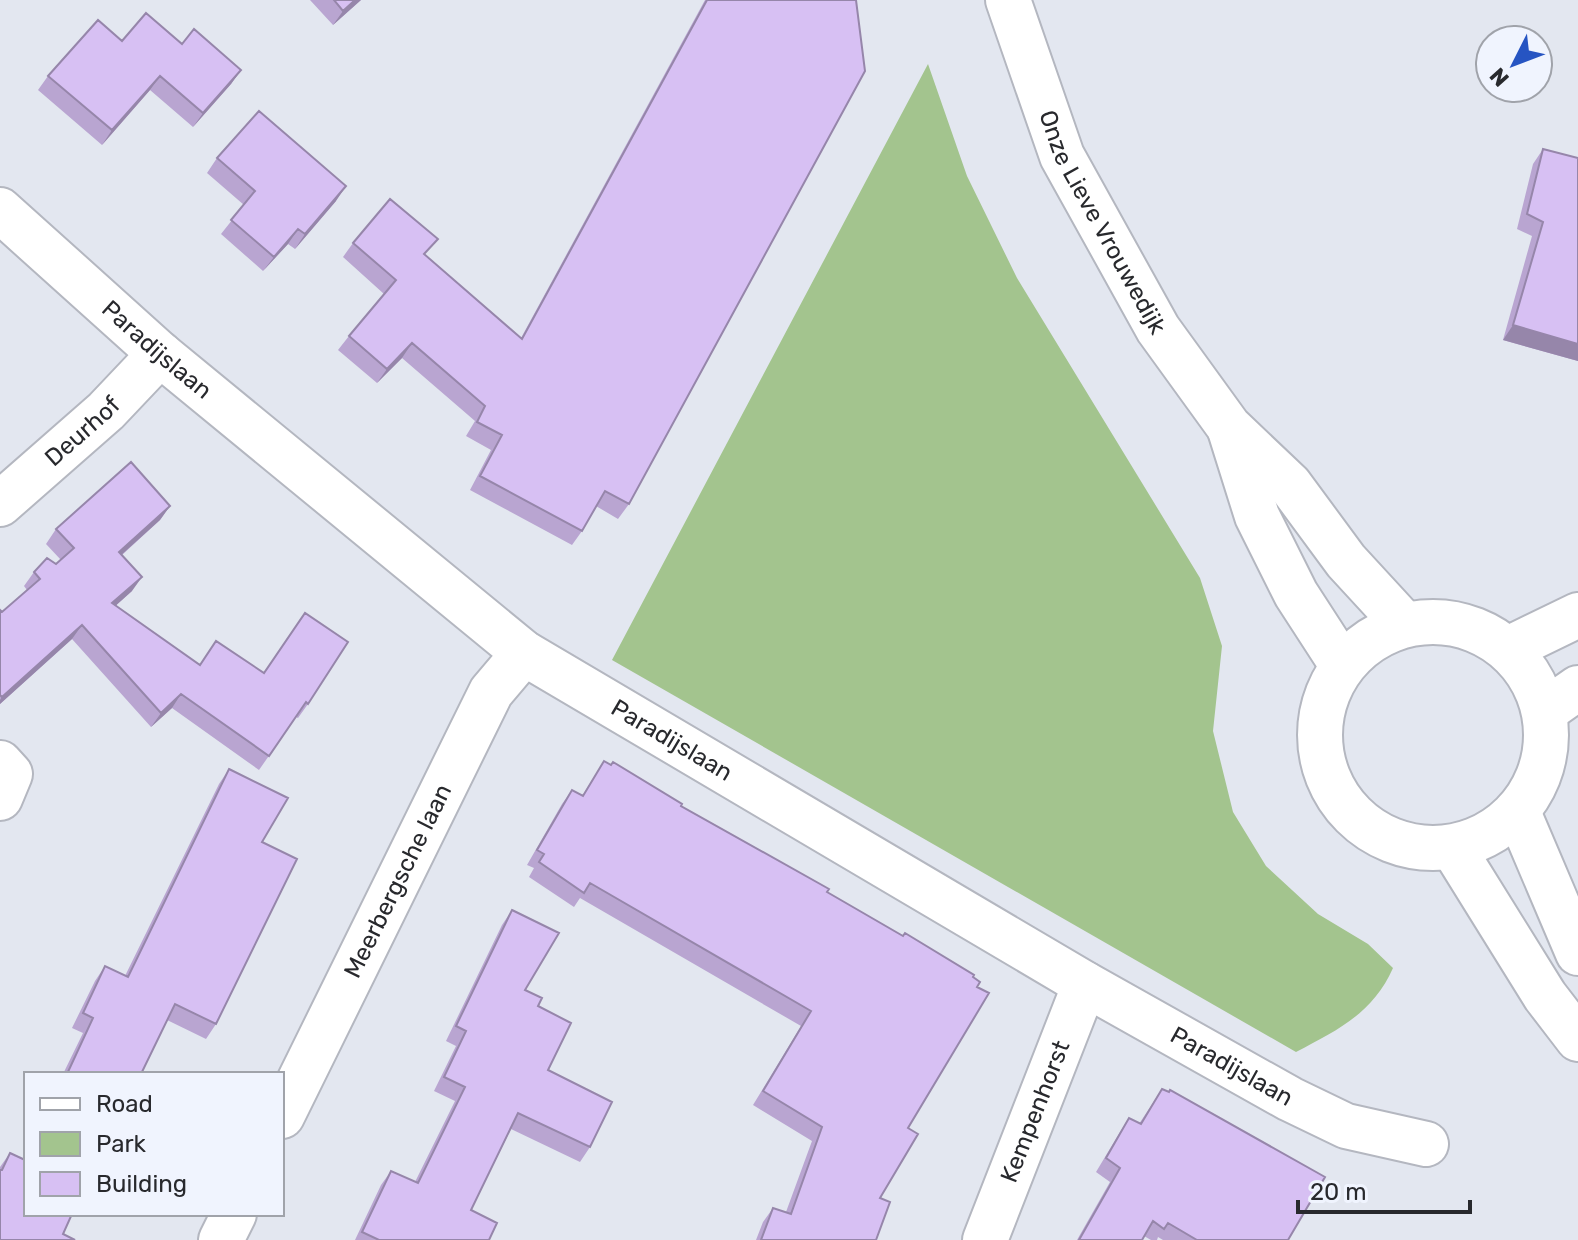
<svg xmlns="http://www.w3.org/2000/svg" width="1578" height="1240" font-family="Rubik,sans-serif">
<rect width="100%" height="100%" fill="#e3e7f0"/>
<path fill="#a3c48e" d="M 928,64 L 967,176 L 1017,278 L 1200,578 L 1222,646 L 1213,731 L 1233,812 L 1266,866 L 1318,914 L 1368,944 L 1393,968 C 1373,1013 1338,1030 1296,1052 L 612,660 Z"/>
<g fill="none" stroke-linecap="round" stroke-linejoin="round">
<defs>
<g id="minor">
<path id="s1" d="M 0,210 L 160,354 L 524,653 L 1085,984 L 1290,1099 L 1346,1126 L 1426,1144"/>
<path id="s2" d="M 0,504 L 106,411 L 160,354"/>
<path d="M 1508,649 L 1578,615"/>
<path d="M 1545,711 L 1578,688"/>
<path d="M 0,763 L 10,774 L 0,798"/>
<path id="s3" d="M 282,1116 L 491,692 L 524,653"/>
<path d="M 221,1240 L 234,1214"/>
<path id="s4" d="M 985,1240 L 1085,984"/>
</g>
<g id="major">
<path id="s5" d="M 1008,0 L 1062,156 L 1158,329 L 1229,427 L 1290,485 L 1346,561 L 1404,624"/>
<path d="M 1230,430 L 1257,516 L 1296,594 L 1342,665"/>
<circle cx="1433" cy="735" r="113"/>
<path d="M 1518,812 L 1578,953"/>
<path d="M 1453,848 L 1545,996 L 1578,1039"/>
</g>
</defs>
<use href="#minor" stroke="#b4b7c0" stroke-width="48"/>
<use href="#major" stroke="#b4b7c0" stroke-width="48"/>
<use href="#minor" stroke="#fff" stroke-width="44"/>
<use href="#major" stroke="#fff" stroke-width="44"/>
</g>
<path fill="#b9a5d1" d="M 310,0 L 361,0 L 333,25 Z
M 705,0 L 856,0 L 629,504 L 618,519 L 596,506 L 582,531 L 572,545 L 470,490 L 491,450 L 466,436 L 475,421 L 402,358 L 377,383 L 338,350 L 349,336 L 384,294 L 343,257 L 353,243 L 521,338 Z
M 122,41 L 182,44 L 241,70 L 231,84 L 193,127 L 150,90 L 102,145 L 38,90 L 48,76 Z
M 1543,149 L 1578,158 L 1578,361 L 1503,340 L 1532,236 L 1517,229 L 1533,164 Z
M 217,158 L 336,201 L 295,249 L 288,244 L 263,271 L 221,234 L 244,205 L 207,173 Z
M 170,506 L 160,520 L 122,555 L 132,591 L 115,606 L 200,665 L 308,704 L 298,718 L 296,717 L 259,770 L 172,708 L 151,727 L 72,639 L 0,704 L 0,610 L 2,612 L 27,590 L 24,586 L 34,572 L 56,564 L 61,560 L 46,544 L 56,529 Z
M 604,761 L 827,892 L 908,1128 L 880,1198 L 876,1240 L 756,1240 L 763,1222 L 773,1208 L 786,1212 L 812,1141 L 753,1105 L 801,1026 L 580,898 L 574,907 L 529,877 L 534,868 L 527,865 L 562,804 L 572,790 L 582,796 Z
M 229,769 L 262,842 L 216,1024 L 206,1039 L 167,1020 L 141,1074 L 63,1074 L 83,1033 L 72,1028 L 95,981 L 105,966 L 125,976 L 219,784 Z
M 512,910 L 525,990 L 538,1006 L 548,1070 L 590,1147 L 580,1162 L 511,1129 L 471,1210 L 489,1240 L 355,1240 L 381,1185 L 391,1171 L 415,1182 L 455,1101 L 434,1091 L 456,1046 L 446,1041 L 502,925 Z
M 1162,1089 L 1288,1240 L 1163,1240 L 1158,1237 L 1157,1240 L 1151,1240 L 1144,1236 L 1142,1240 L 1077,1240 L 1110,1182 L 1096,1172 L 1120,1132 L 1129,1118 L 1139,1124 Z
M 26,1152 L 26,1214 L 0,1240 L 0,1167 L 10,1153 L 23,1159 Z"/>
<path fill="#9686aa" d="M 355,0 L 361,0 L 333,25 L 343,11 Z
M 241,70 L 231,84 L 193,127 L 203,113 Z
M 160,76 L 150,90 L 102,145 L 112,130 Z
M 346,186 L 336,201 L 295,249 L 305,234 Z
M 298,229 L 288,244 L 263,271 L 274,257 Z
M 1513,325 L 1578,344 L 1578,361 L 1503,340 Z
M 412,343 L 402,358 L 377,383 L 387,369 Z
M 170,506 L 160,520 L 109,566 L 119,552 Z
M 142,577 L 132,591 L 102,618 L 112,603 Z
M 82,625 L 72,639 L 0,704 L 0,700 L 2,697 Z
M 181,694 L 172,708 L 151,727 L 161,713 Z"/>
<path fill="#d7c0f3" stroke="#9686aa" stroke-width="2" d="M 334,0 L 355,0 L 343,11 Z
M 707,0 L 856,0 L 865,71 L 629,504 L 605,491 L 582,531 L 480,476 L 502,435 L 477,422 L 485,406 L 412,343 L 387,369 L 349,336 L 396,280 L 353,243 L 390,199 L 438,239 L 424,254 L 522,339 Z
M 146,13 L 182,44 L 194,29 L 241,70 L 203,113 L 160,76 L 112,130 L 48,76 L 98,20 L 122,41 Z
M 259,111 L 346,186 L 305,234 L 298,229 L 274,257 L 231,220 L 255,191 L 217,158 Z
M 1543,149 L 1578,158 L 1578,344 L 1513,325 L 1543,222 L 1527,214 Z
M 131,462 L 170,506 L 119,552 L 142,577 L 112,603 L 200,665 L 216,641 L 264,673 L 305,613 L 348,642 L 308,704 L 306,702 L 269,756 L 181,694 L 161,713 L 82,625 L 2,697 L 0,695 L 0,610 L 2,612 L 40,579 L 34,572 L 47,558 L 56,564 L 74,548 L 56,529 Z
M 604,761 L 611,765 L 613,762 L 682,804 L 681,806 L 829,889 L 827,892 L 903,936 L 905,933 L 974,975 L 973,977 L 980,982 L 977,987 L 989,993 L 908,1128 L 918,1134 L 880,1198 L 890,1202 L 876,1240 L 761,1240 L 773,1208 L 791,1214 L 822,1127 L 763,1091 L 811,1011 L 590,883 L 584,893 L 539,862 L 544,854 L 537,850 L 572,790 L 583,796 Z
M 229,769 L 288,798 L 262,842 L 297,859 L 216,1024 L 175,1004 L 141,1074 L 67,1074 L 93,1018 L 83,1013 L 105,966 L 128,977 Z
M 512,910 L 559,933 L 525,990 L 542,998 L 538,1006 L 571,1023 L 548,1070 L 612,1102 L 590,1147 L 518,1113 L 471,1210 L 497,1223 L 489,1240 L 379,1240 L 362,1232 L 391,1171 L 418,1183 L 465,1087 L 444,1077 L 466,1031 L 456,1026 Z
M 1162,1089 L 1169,1092 L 1170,1090 L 1325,1177 L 1288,1240 L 1197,1240 L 1168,1223 L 1164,1229 L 1153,1221 L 1142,1240 L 1079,1240 L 1120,1168 L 1106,1158 L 1129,1118 L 1141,1124 Z
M 10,1153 L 25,1160 L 26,1159 L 26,1214 L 72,1214 L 63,1234 L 75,1240 L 0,1240 L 0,1170 L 2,1170 Z"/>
<g text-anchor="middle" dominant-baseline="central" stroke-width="6" stroke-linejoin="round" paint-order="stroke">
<g font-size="24" fill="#28292d" stroke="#f0f4fe">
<text stroke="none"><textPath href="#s5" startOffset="242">Onze Lieve Vrouwedijk</textPath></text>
<text stroke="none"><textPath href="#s1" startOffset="210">Paradijslaan</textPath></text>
<text stroke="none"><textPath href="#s2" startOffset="110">Deurhof</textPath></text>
<text stroke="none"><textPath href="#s1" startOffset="858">Paradijslaan</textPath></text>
<text stroke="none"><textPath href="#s3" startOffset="262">Meerbergsche laan</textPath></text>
<text stroke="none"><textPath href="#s1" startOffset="1506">Paradijslaan</textPath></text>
<text stroke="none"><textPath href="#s4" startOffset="138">Kempenhorst</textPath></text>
</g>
</g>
<rect x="24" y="1072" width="260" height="144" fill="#f0f4fe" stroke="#a0a3aa" stroke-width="2"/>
<rect x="40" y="1098" width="40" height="12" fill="#ffffff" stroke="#a0a3aa" stroke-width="2"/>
<text x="96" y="1112" font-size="24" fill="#28292d">Road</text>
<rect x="40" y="1132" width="40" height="24" fill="#a3c48e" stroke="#a0a3aa" stroke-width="2"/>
<text x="96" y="1152" font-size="24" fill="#28292d">Park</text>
<rect x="40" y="1172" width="40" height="24" fill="#d7c0f3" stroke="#a0a3aa" stroke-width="2"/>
<text x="96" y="1192" font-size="24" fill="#28292d">Building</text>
<g transform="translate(1514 64) rotate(228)"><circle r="38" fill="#f0f4fe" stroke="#a0a3aa" stroke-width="2"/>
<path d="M0-6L14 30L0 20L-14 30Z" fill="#2654c2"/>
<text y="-12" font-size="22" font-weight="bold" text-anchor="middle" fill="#28292d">N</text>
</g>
<path d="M1298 1200v12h172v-12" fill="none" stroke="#28292d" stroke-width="4"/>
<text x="1310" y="1200" font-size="24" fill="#28292d" stroke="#f0f4fe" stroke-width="6" paint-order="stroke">20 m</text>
</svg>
